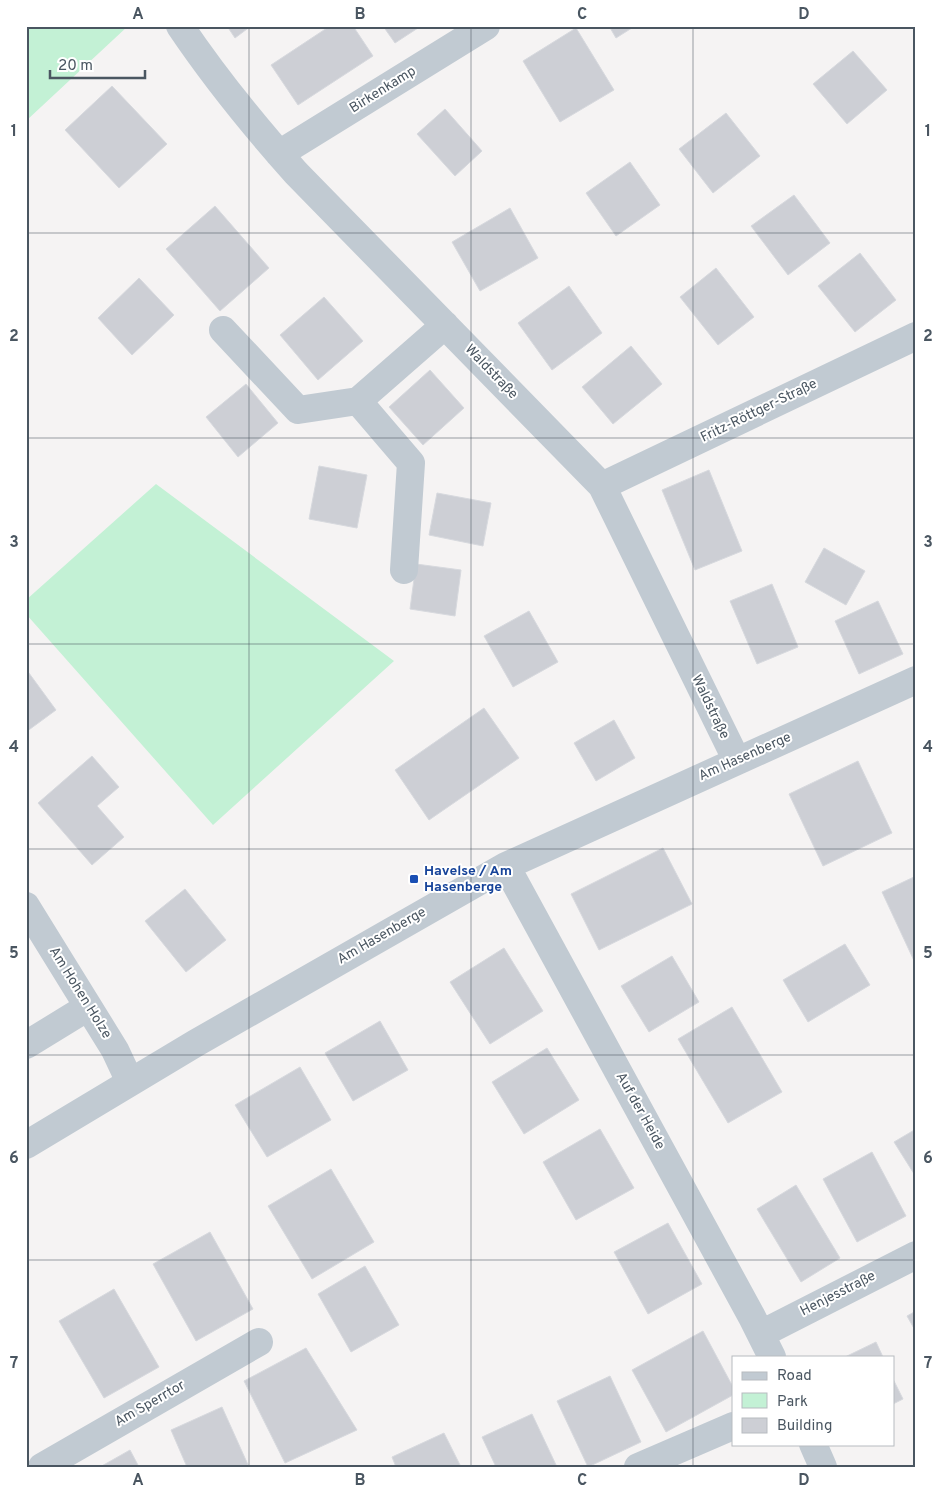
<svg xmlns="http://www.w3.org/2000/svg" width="942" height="1493" font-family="Overpass,sans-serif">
<rect width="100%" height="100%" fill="#f5f3f3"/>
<path fill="#c3f1d5" d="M 26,26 L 128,26 L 27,120 Z
M 156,484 L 394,661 L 213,825 L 26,614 L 26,600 Z"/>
<path fill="#cdcfd5" stroke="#d7d9de" d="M 227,26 L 251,26 L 235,38 Z
M 330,26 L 353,26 L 373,56 L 298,105 L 271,65 Z
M 383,26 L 421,26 L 395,43 Z
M 609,26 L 635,26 L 616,38 Z
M 576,28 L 614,90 L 560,122 L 523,61 Z
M 853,51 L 887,90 L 847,124 L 813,84 Z
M 112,86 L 167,144 L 119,188 L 65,130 Z
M 445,109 L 482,151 L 455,176 L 417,134 Z
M 726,113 L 760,156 L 713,193 L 679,149 Z
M 630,162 L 660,205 L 616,236 L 586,193 Z
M 794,195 L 830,243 L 788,275 L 751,226 Z
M 215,206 L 269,268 L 220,311 L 166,249 Z
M 510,208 L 538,258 L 480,291 L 452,242 Z
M 860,253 L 896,300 L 855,332 L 818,286 Z
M 716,268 L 754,317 L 718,345 L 680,297 Z
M 139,278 L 174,315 L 132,355 L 98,318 Z
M 569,286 L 602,333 L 552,370 L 518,323 Z
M 324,297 L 363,341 L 318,380 L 280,335 Z
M 631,346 L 662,384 L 613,424 L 582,387 Z
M 430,370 L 464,408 L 423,445 L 389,407 Z
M 246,384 L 278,423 L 238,457 L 206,417 Z
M 319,466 L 367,475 L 357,528 L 309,519 Z
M 709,470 L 742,551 L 695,570 L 662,490 Z
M 437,493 L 491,503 L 483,546 L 429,535 Z
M 824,548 L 865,571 L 846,605 L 805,582 Z
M 416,564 L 461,570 L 455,616 L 410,609 Z
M 772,584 L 798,647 L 757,664 L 730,601 Z
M 878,601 L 903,654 L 859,674 L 835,621 Z
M 529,611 L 558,662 L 513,687 L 484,636 Z
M 26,669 L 56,710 L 26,732 Z
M 484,708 L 519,758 L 429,820 L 395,770 Z
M 614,720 L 635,758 L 596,781 L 574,743 Z
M 92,756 L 119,787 L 97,806 L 124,837 L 92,865 L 38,803 Z
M 858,761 L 892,833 L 823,866 L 789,794 Z
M 663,848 L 692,904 L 599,950 L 571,894 Z
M 916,876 L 916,965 L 882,892 Z
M 185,889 L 226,940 L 186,972 L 145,921 Z
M 845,944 L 870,985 L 808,1022 L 783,980 Z
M 504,948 L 543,1011 L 490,1044 L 450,982 Z
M 672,956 L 699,1002 L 649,1032 L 621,986 Z
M 732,1007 L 782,1092 L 728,1123 L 678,1039 Z
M 380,1021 L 408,1070 L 353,1101 L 325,1053 Z
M 547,1048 L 579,1100 L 524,1134 L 492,1082 Z
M 300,1067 L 331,1120 L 267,1157 L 235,1105 Z
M 600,1129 L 634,1188 L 576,1220 L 543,1162 Z
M 916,1129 L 916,1177 L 894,1142 Z
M 872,1152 L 906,1216 L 857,1242 L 823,1179 Z
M 331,1169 L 374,1242 L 312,1279 L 268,1206 Z
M 796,1185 L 840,1258 L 801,1282 L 757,1209 Z
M 668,1223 L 702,1284 L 648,1314 L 614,1252 Z
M 210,1232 L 253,1309 L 196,1341 L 153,1264 Z
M 365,1266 L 399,1325 L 351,1352 L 318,1294 Z
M 114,1289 L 159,1367 L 104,1398 L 59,1321 Z
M 916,1311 L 916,1332 L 907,1316 Z
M 703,1331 L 733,1387 L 733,1395 L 666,1432 L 632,1370 Z
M 876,1342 L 883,1357 L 845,1357 Z
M 306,1348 L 357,1430 L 285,1463 L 244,1381 Z
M 610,1376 L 641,1442 L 588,1467 L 557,1401 Z
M 893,1379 L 903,1399 L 893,1404 Z
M 222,1407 L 249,1467 L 187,1467 L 171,1430 Z
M 532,1414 L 557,1467 L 496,1467 L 482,1437 Z
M 444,1433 L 461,1467 L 396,1467 L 392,1457 Z
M 130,1450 L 139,1467 L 100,1467 Z"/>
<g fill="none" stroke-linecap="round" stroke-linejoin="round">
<path stroke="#c1cad2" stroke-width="28" d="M 180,26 C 215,78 255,127 296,173 L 602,486 L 737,761
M 279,154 L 486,26
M 223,330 L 298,410 L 358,401 L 445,325
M 358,401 L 411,463 L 404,570
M 602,486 L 916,336
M 506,866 L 752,1317 L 772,1357
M 26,906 L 115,1050 L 130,1082
M 26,1045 L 88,1007
M 26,1145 L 196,1043 L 506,866 L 916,680
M 761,1334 L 916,1255
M 813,1444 L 823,1467
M 42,1467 L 259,1342
M 638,1467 L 733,1426"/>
</g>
<path fill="none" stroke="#4a5661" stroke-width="1" stroke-opacity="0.55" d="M 249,26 L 249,1467M 471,26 L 471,1467M 693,26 L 693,1467M 26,233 L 916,233M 26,438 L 916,438M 26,644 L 916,644M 26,849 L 916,849M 26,1055 L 916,1055M 26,1260 L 916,1260"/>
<rect fill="#1a4fb4" stroke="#fff" stroke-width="2" x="409" y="874" width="10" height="10" rx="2.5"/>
<g text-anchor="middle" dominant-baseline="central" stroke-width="4" stroke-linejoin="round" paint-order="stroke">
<g font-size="14" fill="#4a5661" stroke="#fff">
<text transform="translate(383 90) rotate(-32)">Birkenkamp</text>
<text transform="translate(491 372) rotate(46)">Waldstraße</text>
<text transform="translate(759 411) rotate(-26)">Fritz-Röttger-Straße</text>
<text transform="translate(710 707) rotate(64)">Waldstraße</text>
<text transform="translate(745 757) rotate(-24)">Am Hasenberge</text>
<text transform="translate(382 936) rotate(-30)">Am Hasenberge</text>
<text transform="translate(80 993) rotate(58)">Am Hohen Holze</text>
<text transform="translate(640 1111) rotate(61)">Auf der Heide</text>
<text transform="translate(838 1294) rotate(-27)">Henjesstraße</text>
<text transform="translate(150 1404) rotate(-30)">Am Sperrtor</text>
</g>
<g font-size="14" font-weight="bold" fill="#164399" stroke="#fff" text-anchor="start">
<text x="424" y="871">Havelse / Am<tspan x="424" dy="16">Hasenberge</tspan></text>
</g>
</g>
<rect width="942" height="1493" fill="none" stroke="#ffffff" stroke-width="55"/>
<rect x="732" y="1356" width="162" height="90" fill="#ffffff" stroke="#b7bbc0"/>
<rect x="742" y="1372" width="25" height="8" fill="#c1cad2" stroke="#b7bbc0"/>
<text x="777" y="1380" font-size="15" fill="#4a5661">Road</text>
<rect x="742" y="1393" width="25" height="15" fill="#c3f1d5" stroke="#b7bbc0"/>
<text x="777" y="1406" font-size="15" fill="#4a5661">Park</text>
<rect x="742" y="1418" width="25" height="15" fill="#cdcfd5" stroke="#b7bbc0"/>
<text x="777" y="1430" font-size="15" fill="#4a5661">Building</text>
<path d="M50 70v8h95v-8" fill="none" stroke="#4a5661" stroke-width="2.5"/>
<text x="58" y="70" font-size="15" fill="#4a5661" stroke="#ffffff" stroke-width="4" paint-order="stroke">20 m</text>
<rect x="28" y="28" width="886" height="1438" fill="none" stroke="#4a5661" stroke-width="2"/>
<g font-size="16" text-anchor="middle" font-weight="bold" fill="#4a5661">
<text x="138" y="19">A</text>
<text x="360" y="19">B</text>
<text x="582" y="19">C</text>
<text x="804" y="19">D</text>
<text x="14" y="136">1</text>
<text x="928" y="136">1</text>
<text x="14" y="341">2</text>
<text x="928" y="341">2</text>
<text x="14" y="547">3</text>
<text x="928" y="547">3</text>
<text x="14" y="752">4</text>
<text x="928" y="752">4</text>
<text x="14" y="958">5</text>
<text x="928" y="958">5</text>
<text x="14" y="1163">6</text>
<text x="928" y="1163">6</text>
<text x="14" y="1368">7</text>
<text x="928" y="1368">7</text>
<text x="138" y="1485">A</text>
<text x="360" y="1485">B</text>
<text x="582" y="1485">C</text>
<text x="804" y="1485">D</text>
</g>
</svg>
